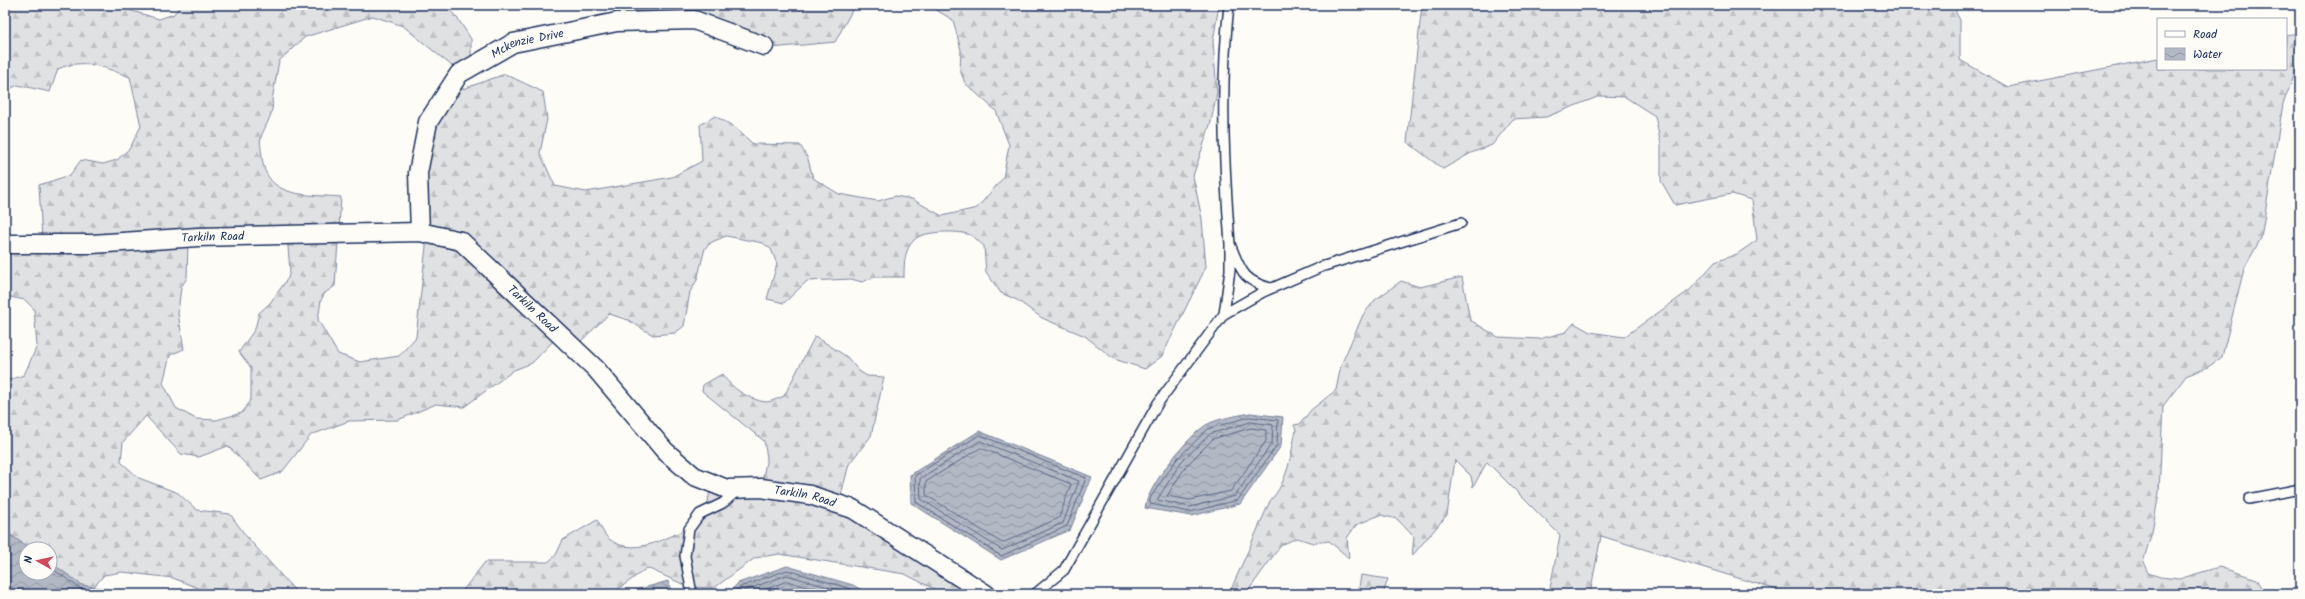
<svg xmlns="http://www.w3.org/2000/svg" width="2305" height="599" font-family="Kalam,sans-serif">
<defs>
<pattern id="forest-firs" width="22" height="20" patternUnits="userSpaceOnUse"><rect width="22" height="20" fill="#e0e1e3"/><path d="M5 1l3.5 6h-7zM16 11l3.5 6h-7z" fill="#c0c1c5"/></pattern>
<pattern id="water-waves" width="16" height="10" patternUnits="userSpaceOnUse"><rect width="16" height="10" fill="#b3b8c5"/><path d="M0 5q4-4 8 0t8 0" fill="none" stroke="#9196a3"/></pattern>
</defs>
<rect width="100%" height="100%" fill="#fdfcf7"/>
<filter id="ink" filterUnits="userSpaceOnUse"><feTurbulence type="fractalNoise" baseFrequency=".025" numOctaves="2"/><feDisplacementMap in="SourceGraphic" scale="8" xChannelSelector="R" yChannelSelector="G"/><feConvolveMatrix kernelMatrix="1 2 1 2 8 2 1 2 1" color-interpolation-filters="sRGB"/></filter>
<g filter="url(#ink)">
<path fill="url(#forest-firs)" stroke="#7e88a0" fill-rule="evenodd" d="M 5,5 L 112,5 L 159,19 L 174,14 L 181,5 L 445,5 L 458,19 L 471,39 L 471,65 L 463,75 L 403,26 L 373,16 L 305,37 L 279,61 L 272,100 C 275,112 265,126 261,137 C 259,143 262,152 262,158 C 267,200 309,194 341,197 L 335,286 L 325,293 L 321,300 L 318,320 L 338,354 L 360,362 L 399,356 L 416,337 L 427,237 L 422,155 L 446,95 L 505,74 L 543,92 L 547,119 L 540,153 L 555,186 L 586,192 L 672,177 L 702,161 L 700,125 L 715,116 L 733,126 L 753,144 L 800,145 L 808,159 L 813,178 L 839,194 L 878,201 L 895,196 L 912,199 L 942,216 L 977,208 L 1003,178 L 1009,145 L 996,111 L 965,83 L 960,70 L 961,50 L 953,20 L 928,5 L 1219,5 L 1213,42 L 1217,92 L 1211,122 L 1193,176 L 1202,219 L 1206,267 L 1162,356 L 1145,369 L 1114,359 L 1085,336 L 1042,318 L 1017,300 L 1001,293 L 986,272 L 984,246 C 980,243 975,237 970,235 C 958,230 924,231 915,239 C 904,249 904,264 904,277 L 875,277 L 862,282 L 851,279 L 807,281 L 784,303 L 767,299 L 777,264 L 771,249 L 763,243 L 726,236 L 712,242 L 705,248 L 697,280 L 690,292 L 684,326 L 675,333 L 653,335 L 628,320 L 609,314 L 576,346 L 558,336 L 532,363 L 514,370 L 464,407 L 436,404 L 398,420 L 349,421 L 311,435 L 282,472 L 261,480 L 228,446 L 199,457 L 181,454 L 146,416 L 123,442 L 121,462 L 139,478 L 178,493 L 197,510 L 230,514 L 246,536 L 298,594 L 213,594 L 173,578 L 122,572 L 104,575 L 92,589 L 86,588 L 50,573 L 50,549 L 5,548 L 5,381 L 24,375 L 37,346 L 34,309 L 25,300 L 5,296 L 5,245 L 42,240 L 39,185 L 70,175 L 81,160 L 103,164 L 117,160 L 130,148 L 141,126 L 130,77 C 105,68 84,57 58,69 L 50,92 L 18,85 L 5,91 ZM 287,235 L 290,271 L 288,278 L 270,303 L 259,313 L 255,329 L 239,352 L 251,368 L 251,399 L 242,413 L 216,420 L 196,419 L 176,408 L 163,383 L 170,355 L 184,349 L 178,313 L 181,287 L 187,278 L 188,241 Z
M 637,5 L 855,5 L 835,42 L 771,48 L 744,37 L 637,20 Z
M 1422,5 L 1956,5 L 1956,13 L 1960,20 L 1960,60 L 2008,87 L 2158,58 L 2158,69 L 2286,69 L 2286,35 L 2299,33 L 2300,61 L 2283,104 L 2261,238 L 2244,269 L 2222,357 L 2208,367 L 2186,376 L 2163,406 L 2159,493 L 2152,532 L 2143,562 L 2148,573 L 2160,577 L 2179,579 L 2219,567 L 2257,579 L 2266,594 L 1790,594 L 1601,536 L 1590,594 L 1549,594 L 1560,535 L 1487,462 L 1473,487 L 1471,476 L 1455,460 L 1447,515 L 1412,556 L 1414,537 L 1397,519 L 1380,515 L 1356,525 L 1347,538 L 1349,558 L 1329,541 L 1313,543 L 1297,538 L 1281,545 L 1246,594 L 1229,594 L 1270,501 C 1288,482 1291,454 1296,430 L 1294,425 L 1300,424 L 1311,410 L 1336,390 L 1341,365 L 1363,315 L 1375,300 L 1401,281 L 1420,287 L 1462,277 L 1470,320 L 1498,337 L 1539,339 L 1566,332 L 1574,323 L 1590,332 L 1624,337 L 1690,290 L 1715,262 L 1737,254 L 1757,240 L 1752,200 L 1732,194 L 1675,205 L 1661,181 L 1661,145 L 1655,116 L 1625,97 L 1600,96 L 1546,117 L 1513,119 L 1492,145 L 1471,153 L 1443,169 L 1407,142 Z
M 815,336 L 847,357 L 859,371 L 867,376 L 884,377 L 871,436 L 849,464 L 839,503 L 985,594 L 936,594 L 934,589 L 905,574 L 779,554 L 755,558 L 714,588 L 689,587 L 647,568 L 612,594 L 460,594 L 485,562 L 548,562 L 556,555 L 563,540 L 597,520 C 600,525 604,535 609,539 C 637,561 679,531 705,519 L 711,484 L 761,488 L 767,457 L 764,441 L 702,391 L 703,385 L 722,374 C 731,388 749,400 766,402 C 771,402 779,398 784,396 Z
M 1361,575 L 1388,579 L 1383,594 L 1358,594 Z"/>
<path fill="url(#water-waves)" stroke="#76819c" d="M 1250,413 L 1283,417 L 1281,446 L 1240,504 L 1191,516 L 1145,508 C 1147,487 1188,436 1206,425 C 1218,418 1237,416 1250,413 Z
M 979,431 L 1092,477 L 1070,530 L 1001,560 L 911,503 L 910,475 Z
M 5,531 L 31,549 L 26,549 L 26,573 L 50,573 L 50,562 L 82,585 L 138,594 L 5,594 Z
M 787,566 L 853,585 L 869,594 L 728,594 L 738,583 Z
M 668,581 L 672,594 L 623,594 Z"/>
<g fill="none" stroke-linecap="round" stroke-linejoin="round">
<path stroke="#586687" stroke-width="1" d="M 1250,417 L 1278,420 L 1277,445 L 1238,500 L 1190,512 L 1150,504 L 1150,498 L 1177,459 L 1208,429 Z
M 1251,422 L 1273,425 L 1272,443 L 1235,496 L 1190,507 L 1157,500 L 1181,462 L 1210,434 Z
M 1251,428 L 1266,430 L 1266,441 L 1231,491 L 1190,500 L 1167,496 L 1186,466 L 1213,439 Z
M 980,435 L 1086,478 L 1067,526 L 1001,556 L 916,502 L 915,476 Z
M 980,441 L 1079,481 L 1063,523 L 1002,550 L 921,499 L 920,479 Z
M 981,448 L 1071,484 L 1059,518 L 1002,543 L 926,495 L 926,482 Z
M 50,567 L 81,589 L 112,594
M 733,594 L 740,587 L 787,570 L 851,589 L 861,594
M 740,594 L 743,591 L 787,575 L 850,594
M 753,594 L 787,581 L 830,594"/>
<defs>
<path id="service" d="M 1229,5 C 1220,85 1224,164 1230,244
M 1224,314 L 1230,270 L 1230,244 C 1241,270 1242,281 1271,288
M 2249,499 L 2300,489
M 692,594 L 685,556 L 689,529 L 700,514 L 723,503 L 737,491
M 1035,594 L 1064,570 L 1158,403 L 1224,314 L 1263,292 L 1321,267 L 1461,223"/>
<g id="minor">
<path id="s1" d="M 420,232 L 418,173 L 428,122 L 459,74 L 513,43 L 617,22 L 694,20 L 764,46"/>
<path id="s2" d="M 5,244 L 92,244 L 198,237 L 420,232 L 461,241 L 596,369 L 665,451 L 694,476 L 727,489 L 761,488 L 810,495 L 853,509 L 986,594"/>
</g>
</defs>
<use href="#service" stroke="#1b2f5e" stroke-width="12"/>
<use href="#minor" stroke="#1b2f5e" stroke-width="21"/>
<use href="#service" stroke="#fdfcf7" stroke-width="9"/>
<use href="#minor" stroke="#fdfcf7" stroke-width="18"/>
</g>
</g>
<g text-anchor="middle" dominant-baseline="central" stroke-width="3" stroke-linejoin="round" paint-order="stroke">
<g font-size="12" fill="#1b2f5e" stroke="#fdfcf7">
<text stroke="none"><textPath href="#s1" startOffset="244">Mckenzie Drive</textPath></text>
<text stroke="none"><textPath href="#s2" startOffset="208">Tarkiln Road</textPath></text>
<text stroke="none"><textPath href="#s2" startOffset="556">Tarkiln Road</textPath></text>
<text stroke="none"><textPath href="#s2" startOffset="903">Tarkiln Road</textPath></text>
</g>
</g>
<rect width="2305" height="599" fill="none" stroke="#fdfcf7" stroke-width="20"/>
<rect x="10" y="10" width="2285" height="579" fill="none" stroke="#1b2f5e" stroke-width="1.5" filter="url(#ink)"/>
<rect x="2157" y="18" width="130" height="52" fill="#fdfcf7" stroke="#a3aaba"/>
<rect x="2165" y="31" width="20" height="6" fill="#fdfcf7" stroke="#a3aaba"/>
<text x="2193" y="38" font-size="12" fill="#1b2f5e">Road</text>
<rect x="2165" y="48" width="20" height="12" fill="url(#water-waves)" stroke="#a3aaba"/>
<text x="2193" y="58" font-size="12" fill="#1b2f5e">Water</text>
<g transform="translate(38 561) rotate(278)"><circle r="19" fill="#fdfcf7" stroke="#a3aaba"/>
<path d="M0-3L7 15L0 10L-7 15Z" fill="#d1495b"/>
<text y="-6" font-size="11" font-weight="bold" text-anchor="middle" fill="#1b2f5e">N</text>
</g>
</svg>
